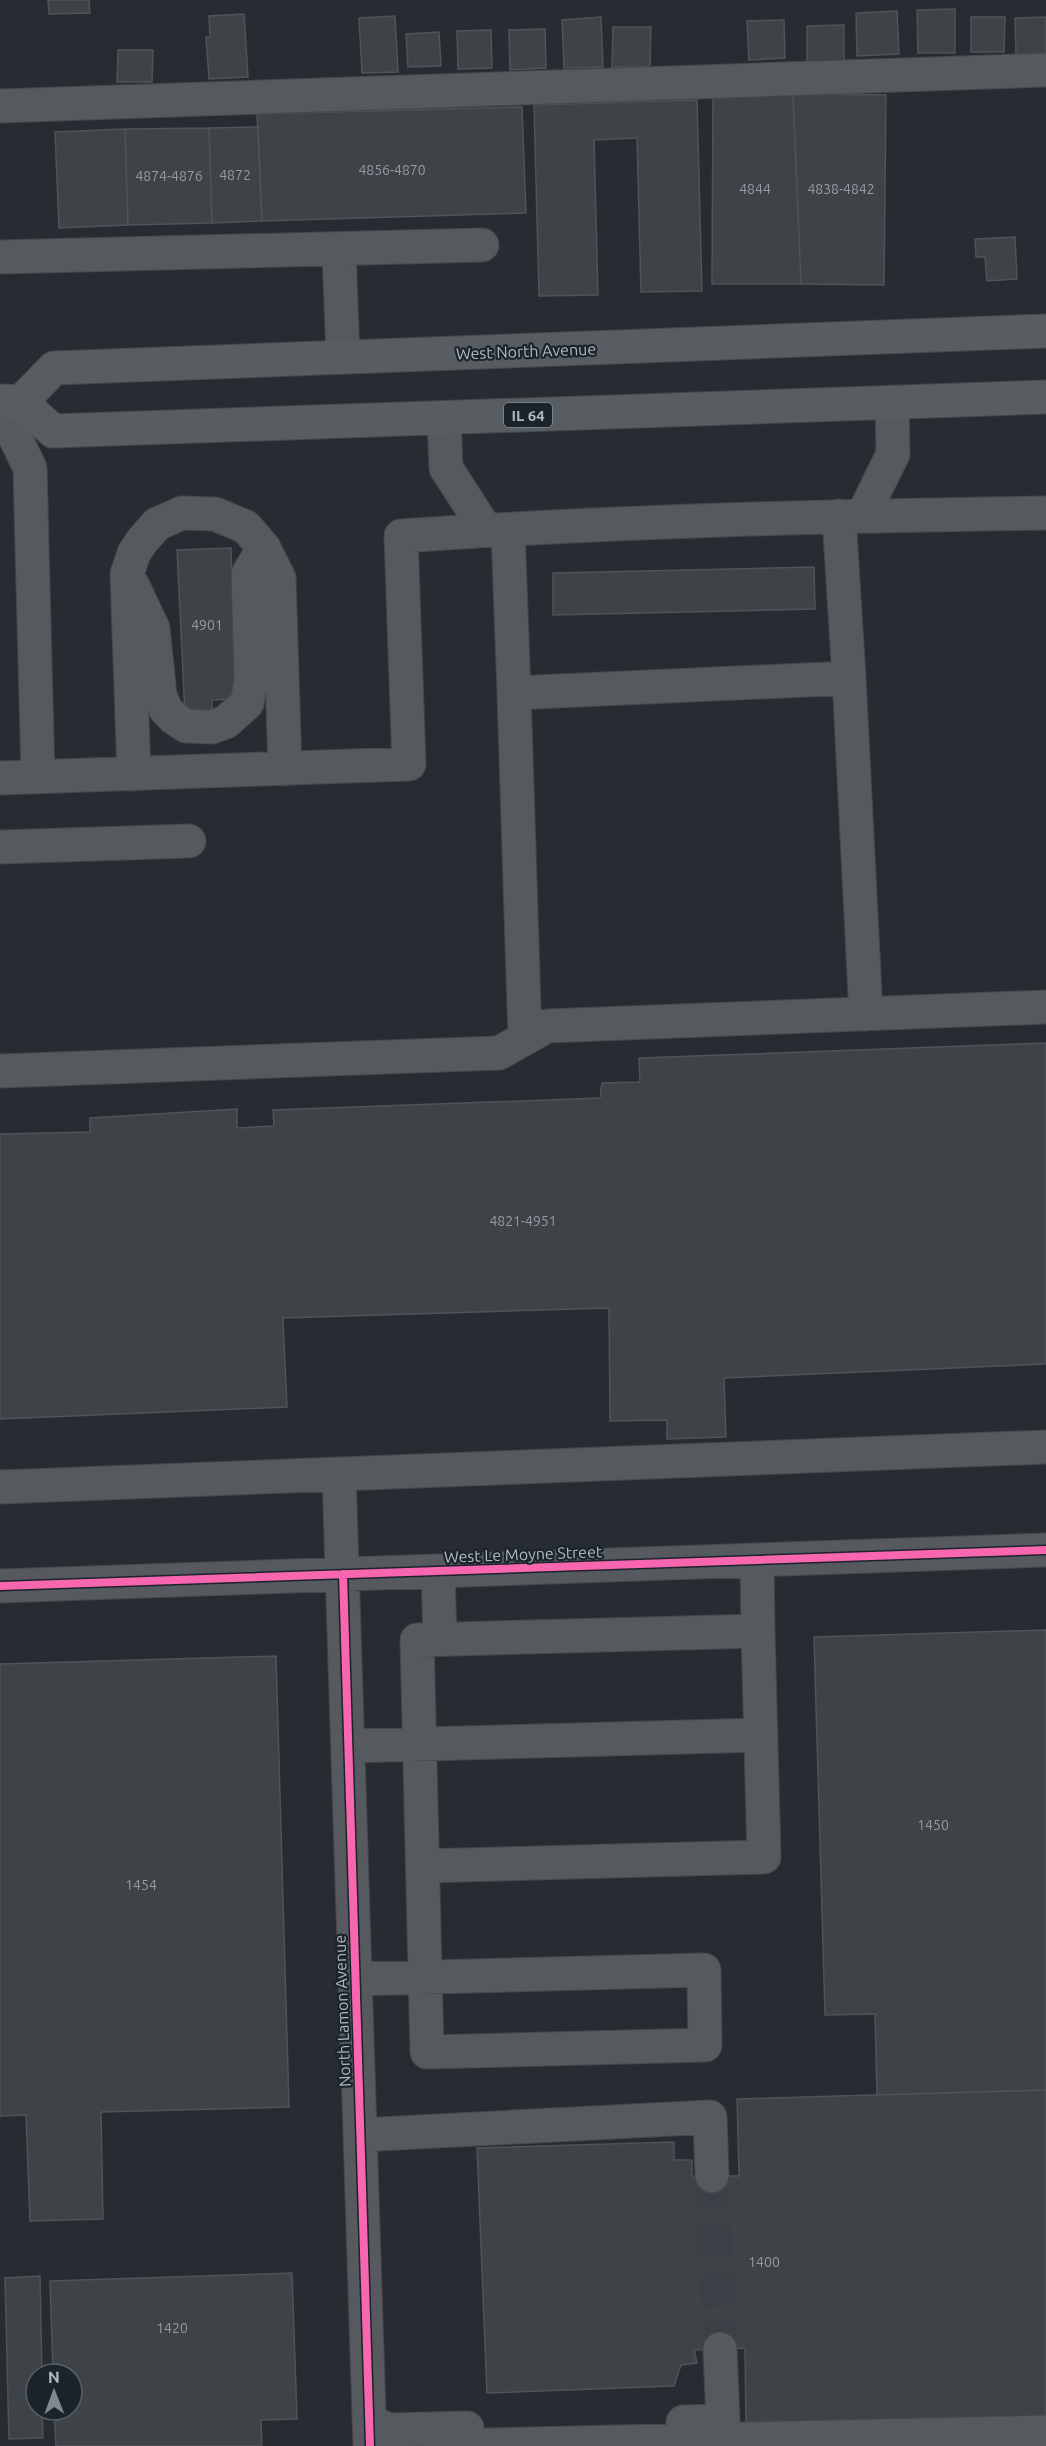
<svg xmlns="http://www.w3.org/2000/svg" width="1046" height="2446" font-family="Ubuntu,sans-serif">
<rect width="100%" height="100%" fill="#262c31"/>
<path fill="#3e4348" stroke="#4e5459" stroke-width="1.5" d="M 48,0 L 89,0 L 90,13 L 49,14 Z
M 955,9 L 955,53 L 918,53 L 917,10 Z
M 897,11 L 899,54 L 857,56 L 856,13 Z
M 244,14 L 248,77 L 209,79 L 206,37 L 210,37 L 209,16 Z
M 395,16 L 398,72 L 362,73 L 359,18 Z
M 601,17 L 603,67 L 564,68 L 562,20 Z
M 971,17 L 1005,17 L 1004,52 L 971,52 Z
M 1046,17 L 1046,54 L 1016,55 L 1015,18 Z
M 784,20 L 785,58 L 749,60 L 747,21 Z
M 844,25 L 844,61 L 807,62 L 807,26 Z
M 613,27 L 651,27 L 650,67 L 612,67 Z
M 545,29 L 546,68 L 510,70 L 509,30 Z
M 491,30 L 492,68 L 458,69 L 457,31 Z
M 439,32 L 441,66 L 408,67 L 406,34 Z
M 118,50 L 153,50 L 152,82 L 117,82 Z
M 713,93 L 793,94 L 801,284 L 712,284 Z
M 793,94 L 886,95 L 884,285 L 801,284 Z
M 697,100 L 702,291 L 641,292 L 637,138 L 594,140 L 598,295 L 539,296 L 534,105 Z
M 522,107 L 526,213 L 262,221 L 257,114 Z
M 258,127 L 262,221 L 212,223 L 209,128 Z
M 209,128 L 212,223 L 128,225 L 125,129 Z
M 125,129 L 128,225 L 59,228 L 55,132 Z
M 1015,237 L 1017,279 L 987,281 L 985,257 L 976,257 L 975,239 Z
M 231,548 L 235,699 L 212,700 L 212,713 L 185,715 L 177,550 Z
M 814,567 L 815,609 L 553,615 L 553,573 Z
M 1046,1043 L 1046,1364 L 724,1378 L 726,1437 L 667,1439 L 667,1420 L 610,1421 L 609,1308 L 283,1318 L 287,1407 L 0,1419 L 0,1134 L 90,1132 L 90,1118 L 237,1109 L 237,1128 L 274,1126 L 273,1110 L 600,1098 L 602,1083 L 640,1082 L 639,1058 Z
M 1046,1630 L 1046,2090 L 877,2095 L 875,2014 L 825,2015 L 814,1637 Z
M 276,1656 L 289,2107 L 101,2112 L 103,2219 L 30,2221 L 26,2115 L 0,2116 L 0,1664 Z
M 1046,2090 L 1046,2422 L 746,2431 L 745,2348 L 694,2350 L 697,2363 L 681,2365 L 674,2386 L 487,2393 L 477,2148 L 674,2142 L 674,2160 L 692,2160 L 692,2176 L 739,2176 L 737,2099 Z
M 292,2273 L 297,2419 L 261,2420 L 262,2446 L 56,2446 L 54,2410 L 72,2410 L 72,2374 L 53,2374 L 50,2281 Z
M 40,2276 L 42,2374 L 36,2374 L 36,2410 L 42,2410 L 43,2438 L 9,2439 L 5,2278 Z"/>
<g fill="none" stroke-linecap="round" stroke-linejoin="round">
<path stroke="#3b4147" stroke-width="33" stroke-dasharray="33 16" stroke-linecap="butt" d="M 712,2176 L 720,2349"/>
<defs>
<path id="minor" d="M 0,106 L 1046,70
M 339,250 L 343,357
M 0,257 L 482,245
M 0,406 L 30,468 L 38,777
M 444,418 L 446,468 L 486,530
M 863,515 L 893,454 L 892,402
M 508,530 L 514,693 L 849,678 L 839,516
M 133,586 L 153,628 L 160,695 L 166,710 L 174,718 L 186,726 L 212,727 L 226,722 L 247,703 L 251,680 L 248,574 L 264,548
M 849,678 L 866,1014
M 514,693 L 525,1038
M 134,774 L 127,574 L 134,553 L 142,541 L 157,524 L 182,513 L 215,514 L 246,527 L 264,548 L 279,578 L 285,769
M 0,778 L 409,764 L 401,536 C 615,521 831,516 1046,513
M 0,847 L 189,841
M 0,1071 L 499,1053 L 547,1026 L 1046,1007
M 339,1474 L 370,2446
M 0,1487 L 1046,1447
M 438,1571 L 440,1639
M 0,1586 L 1046,1550
M 348,1746 L 761,1735
M 423,1866 L 764,1857 L 758,1631
M 355,1979 L 704,1970 L 705,2045 L 427,2052 L 417,1640 L 758,1631 L 757,1560
M 360,2135 L 710,2117 L 712,2176
M 369,2421 L 389,2430 L 467,2428
M 683,2422 L 723,2421 L 720,2349
M 440,2446 L 1046,2432"/>
<path id="major" d="M 0,401 L 21,402 L 53,431 L 1046,397
M 21,402 L 54,368 L 1046,331"/>
</defs>
<use href="#minor" stroke="#44484c" stroke-width="35"/>
<use href="#major" stroke="#44494e" stroke-width="35"/>
<use href="#minor" stroke="#565a5f" stroke-width="33"/>
<use href="#major" stroke="#585d61" stroke-width="33"/>
<defs>
<path id="cycleway" d="M 343,1574 L 370,2446
M 0,1586 L 1046,1550"/>
</defs>
<use href="#cycleway" stroke="#1b232b" stroke-width="11"/>
<use href="#cycleway" stroke="#f766af" stroke-width="8"/>
</g>
<g text-anchor="middle" dominant-baseline="central" stroke-width="4.5" stroke-linejoin="round" paint-order="stroke">
<g font-size="14" fill="#949ca4">
<text x="392" y="170">4856-4870</text>
<text x="235" y="175">4872</text>
<text x="169" y="176">4874-4876</text>
<text x="755" y="189">4844</text>
<text x="841" y="189">4838-4842</text>
<text x="207" y="625">4901</text>
<text x="523" y="1221">4821-4951</text>
<text x="933" y="1825">1450</text>
<text x="141" y="1885">1454</text>
<text x="764" y="2262">1400</text>
<text x="172" y="2328">1420</text>
</g>
<rect fill="#1b232b" stroke="#838c95" stroke-width="1.5" x="504" y="403" width="48" height="24" rx="4.5"/>
<g font-size="15" font-weight="bold" fill="#b0b9c3">
<text x="528" y="415">IL 64</text>
</g>
<g font-size="16" fill="#b0b9c3" stroke="#1b232b">
<text transform="translate(526 351) rotate(-2)">West North Avenue</text>
<text transform="translate(523 1554) rotate(-2)">West Le Moyne Street</text>
<text transform="translate(342 2011) rotate(-92)">North Lamon Avenue</text>
</g>
</g>
<g transform="translate(54 2392) rotate(359)"><circle r="28" fill="#1b232b" stroke="#575f68" stroke-width="1.5"/>
<path d="M0-4.5L10 22L0 15L-10 22Z" fill="#808890"/>
<text y="-9" font-size="16" font-weight="bold" text-anchor="middle" fill="#b0b9c3">N</text>
</g>
</svg>
